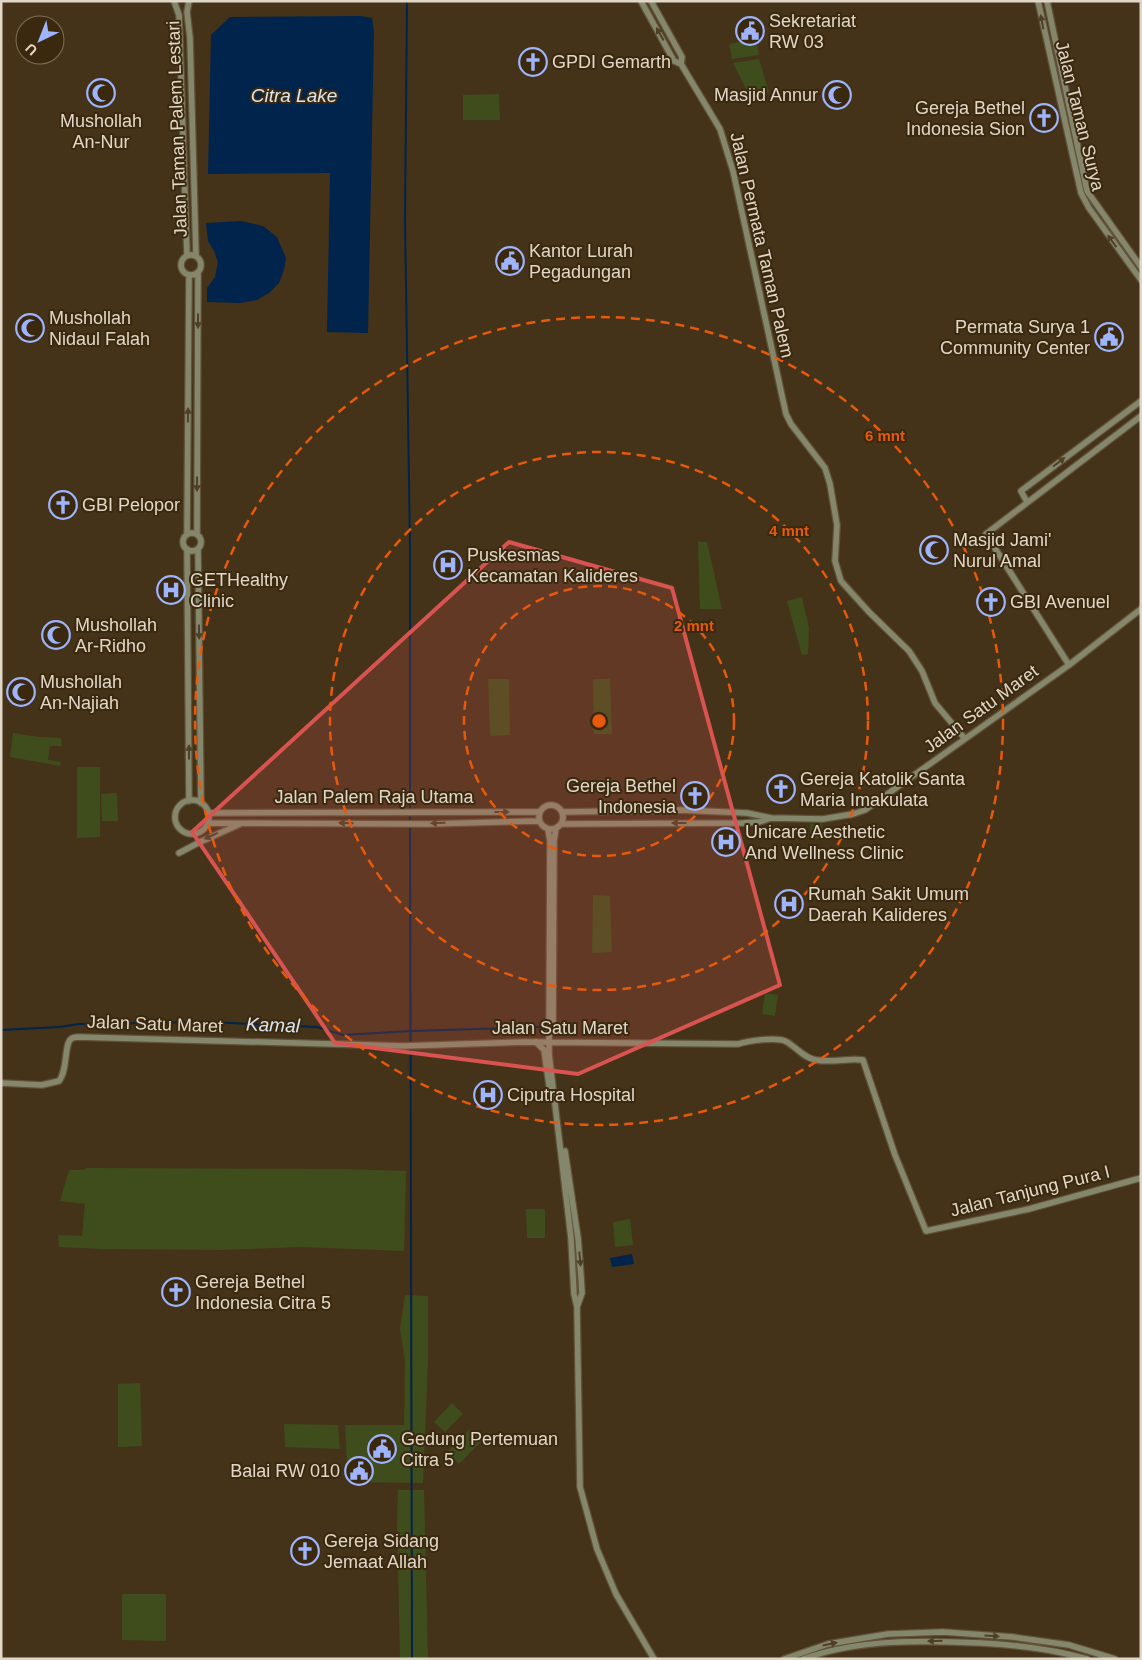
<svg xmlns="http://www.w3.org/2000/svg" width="1142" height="1660" font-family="Arial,sans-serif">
<rect width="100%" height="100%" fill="#443319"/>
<path fill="#3f4d1c" d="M 756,39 L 759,55 L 732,59 L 729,44 Z
M 759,59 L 769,92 L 751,99 L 733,63 Z
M 499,94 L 500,120 L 463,120 L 463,95 Z
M 698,542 L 707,542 L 722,609 L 700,609 Z
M 802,597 L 809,628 L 808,654 L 802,655 L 787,601 Z
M 488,679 L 509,679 L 510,735 L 490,736 Z
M 593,679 L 610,679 L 612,734 L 594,734 Z
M 13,733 L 38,737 L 61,738 L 62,746 L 50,746 L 48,760 L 61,762 L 60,766 L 10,757 Z
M 77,767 L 100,767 L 100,837 L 77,838 Z
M 117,793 L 118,821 L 102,821 L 101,794 Z
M 822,823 L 823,838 L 811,839 L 810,824 Z
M 593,895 L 610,896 L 612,952 L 592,953 Z
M 765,993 L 778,995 L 775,1016 L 762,1014 Z
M 87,1168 L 341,1169 L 406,1171 L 404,1251 L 300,1247 L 222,1250 L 103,1249 L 59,1247 L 58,1235 L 82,1236 L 85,1204 L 60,1201 L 69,1170 L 83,1170 Z
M 526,1209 L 545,1209 L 545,1238 L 527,1238 Z
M 630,1219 L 633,1245 L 615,1247 L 613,1222 Z
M 405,1295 L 428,1296 L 428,1362 L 423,1483 L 348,1482 L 345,1425 L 404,1425 L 405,1361 L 400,1329 Z
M 140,1383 L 142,1446 L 118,1447 L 118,1384 Z
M 452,1403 L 463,1414 L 445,1432 L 434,1422 Z
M 284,1424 L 338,1425 L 340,1449 L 285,1447 Z
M 470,1429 L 482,1441 L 459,1464 L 447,1452 Z
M 398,1490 L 424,1490 L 428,1659 L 400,1659 L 397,1522 Z
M 122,1594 L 166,1594 L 166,1641 L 122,1640 Z"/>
<path fill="#01244c" d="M 361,16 L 372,18 L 374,32 L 368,333 L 327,332 L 330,173 L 208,174 L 211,35 L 230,17 Z
M 241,221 L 263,226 L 277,237 L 286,258 L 284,270 L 279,283 L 269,293 L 257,300 L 240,303 L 207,302 L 207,288 L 215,277 L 218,262 L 214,251 L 208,241 L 206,223 Z
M 632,1254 L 634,1264 L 612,1267 L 610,1258 Z"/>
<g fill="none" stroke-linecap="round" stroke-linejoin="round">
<path stroke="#01244c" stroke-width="2" d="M 407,1 L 405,220 L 410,546 L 410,821
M 410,826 L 412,1659
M 1,1030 L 59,1027 L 79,1024 L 210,1022 L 317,1027 L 343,1035 L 411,1031 L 543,1027"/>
<defs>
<path id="minor" d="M 174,1 L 179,15 L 187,255
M 189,1 L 187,12 L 190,38 L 196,256
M 641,1 L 674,61 L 681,64
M 651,1 L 682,57 L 681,64
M 1038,1 L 1081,193 L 1089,208 L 1141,280
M 1047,1 L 1087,191 L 1141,267
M 681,64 L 720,129 L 733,171 L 786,414 L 791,424 L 825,468 L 830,484 L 837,525 L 835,561 L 841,581 L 869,612 L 909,651 L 922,671 L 935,703 L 965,739
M181 265a10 10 0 1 1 20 0a10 10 0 1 1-20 0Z
M 1027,502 L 1021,491 L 1141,401
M183 542a9 9 0 1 1 18 0a9 9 0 1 1-18 0Z
M 187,534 L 189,275
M 197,534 L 198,273
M 187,549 L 189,801
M 198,549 L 201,803
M 1069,665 L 986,534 L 1141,416
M175 817a17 17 0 1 1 34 0a17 17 0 1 1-34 0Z
M539 817a12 12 0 1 1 24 0a12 12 0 1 1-24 0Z
M 562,812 L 680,810 L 747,813 L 771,818
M 208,813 L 540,812
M 208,823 L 428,824 L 539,821
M 561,824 L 743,823 L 759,822 L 771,818 L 823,819 L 853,814 L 865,810 L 1069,665 L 1141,609
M 548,829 L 550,841 L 549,1054 L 571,1238 L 574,1294 L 577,1307 L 580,1487 L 597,1549 L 616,1594 L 654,1659
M 179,853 L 200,842 L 240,824
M 553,1027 L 554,841 L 556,828
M 536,1042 L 544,1050 L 550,1092
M 1,1083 L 42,1085 L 59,1081 C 68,1070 64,1044 71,1039 C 72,1038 76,1037 78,1037 L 404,1046 L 524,1042 L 738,1044 C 748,1041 778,1036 787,1042 C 797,1048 804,1058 816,1060 C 832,1063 848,1058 863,1060 L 895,1155 L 926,1231 L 1029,1209 L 1141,1178
M 565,1151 L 578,1238 L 581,1276 L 582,1293 L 577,1307
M 784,1659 L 828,1644 L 888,1634 L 943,1632 L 1013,1637 L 1069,1645 L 1115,1659
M 803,1659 C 858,1639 923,1640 981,1643 C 1017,1645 1052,1649 1087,1659"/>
</defs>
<use href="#minor" stroke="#605138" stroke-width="8"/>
<use href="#minor" stroke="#85876c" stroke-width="5.5"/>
</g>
<defs><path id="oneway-solid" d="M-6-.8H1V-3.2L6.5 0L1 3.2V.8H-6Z" transform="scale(1.25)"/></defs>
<g fill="#4d4026">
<use href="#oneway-solid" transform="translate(1042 22) rotate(-101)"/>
<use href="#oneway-solid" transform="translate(660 34) rotate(-119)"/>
<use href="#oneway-solid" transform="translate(1112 241) rotate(-126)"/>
<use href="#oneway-solid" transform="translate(198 321) rotate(90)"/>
<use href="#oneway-solid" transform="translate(188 415) rotate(-89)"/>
<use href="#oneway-solid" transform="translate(1059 462) rotate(-37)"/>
<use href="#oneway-solid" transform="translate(197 484) rotate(90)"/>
<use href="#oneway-solid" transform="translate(199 632) rotate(89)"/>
<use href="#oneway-solid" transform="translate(189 752) rotate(-90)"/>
<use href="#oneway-solid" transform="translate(502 812)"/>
<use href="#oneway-solid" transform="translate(346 823) rotate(-179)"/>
<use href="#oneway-solid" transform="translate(438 823) rotate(179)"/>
<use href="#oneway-solid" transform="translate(679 823) rotate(180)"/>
<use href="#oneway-solid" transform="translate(211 836) rotate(156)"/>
<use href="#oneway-solid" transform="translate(580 1259) rotate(84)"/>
<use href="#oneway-solid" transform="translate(992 1636) rotate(4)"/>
<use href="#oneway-solid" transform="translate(935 1641) rotate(178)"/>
<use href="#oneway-solid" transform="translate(830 1644) rotate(-12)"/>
</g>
<path fill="#d95450" fill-opacity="0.2" stroke="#d95450" stroke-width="4" stroke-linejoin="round" d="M 509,542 L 672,588 L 780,985 L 578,1074 L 335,1043 L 192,832 Z"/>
<g fill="none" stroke="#e8590c" stroke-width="2.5" stroke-dasharray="9 6">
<circle cx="599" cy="721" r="135"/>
<circle cx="599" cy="721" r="269"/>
<circle cx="599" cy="721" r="404"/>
</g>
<defs>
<symbol id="civic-ring" viewBox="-11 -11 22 22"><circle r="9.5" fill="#3a290f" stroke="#9eb4fd" stroke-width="1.5"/><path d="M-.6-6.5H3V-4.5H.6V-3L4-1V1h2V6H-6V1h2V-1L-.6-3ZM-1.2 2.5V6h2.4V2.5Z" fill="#9eb4fd"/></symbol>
<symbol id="church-ring" viewBox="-11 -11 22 22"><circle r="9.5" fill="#3a290f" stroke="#9eb4fd" stroke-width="1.5"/><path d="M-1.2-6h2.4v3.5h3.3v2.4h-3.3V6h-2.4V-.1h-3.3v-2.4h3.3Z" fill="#9eb4fd"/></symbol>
<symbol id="mosque-ring" viewBox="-11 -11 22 22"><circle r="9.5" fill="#3a290f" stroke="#9eb4fd" stroke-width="1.5"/><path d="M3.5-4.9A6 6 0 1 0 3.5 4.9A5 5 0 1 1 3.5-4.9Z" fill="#9eb4fd"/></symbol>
<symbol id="hospital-ring" viewBox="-11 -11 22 22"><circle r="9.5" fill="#3a290f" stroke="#9eb4fd" stroke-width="1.5"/><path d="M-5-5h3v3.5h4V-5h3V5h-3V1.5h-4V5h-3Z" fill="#9eb4fd"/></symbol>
</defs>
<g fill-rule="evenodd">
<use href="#civic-ring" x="734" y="15" width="32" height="32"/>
<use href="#church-ring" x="517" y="46" width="32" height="32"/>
<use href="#mosque-ring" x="85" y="77" width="32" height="32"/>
<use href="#mosque-ring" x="821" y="79" width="32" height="32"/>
<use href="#church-ring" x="1028" y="102" width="32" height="32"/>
<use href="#civic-ring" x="494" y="245" width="32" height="32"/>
<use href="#mosque-ring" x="14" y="312" width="32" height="32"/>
<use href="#civic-ring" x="1093" y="321" width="32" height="32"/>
<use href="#church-ring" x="47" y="489" width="32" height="32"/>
<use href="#mosque-ring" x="918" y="534" width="32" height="32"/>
<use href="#hospital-ring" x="432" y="549" width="32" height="32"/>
<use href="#hospital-ring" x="155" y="574" width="32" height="32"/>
<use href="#church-ring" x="975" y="586" width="32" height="32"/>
<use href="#mosque-ring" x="40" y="619" width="32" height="32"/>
<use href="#mosque-ring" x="5" y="676" width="32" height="32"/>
<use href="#church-ring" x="765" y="773" width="32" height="32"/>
<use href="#church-ring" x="679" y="780" width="32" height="32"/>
<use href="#hospital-ring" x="710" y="826" width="32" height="32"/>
<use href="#hospital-ring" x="773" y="888" width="32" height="32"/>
<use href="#hospital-ring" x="472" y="1079" width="32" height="32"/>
<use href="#church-ring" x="160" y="1276" width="32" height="32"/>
<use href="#civic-ring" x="366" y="1433" width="32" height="32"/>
<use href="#civic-ring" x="343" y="1455" width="32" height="32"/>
<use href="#church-ring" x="289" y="1535" width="32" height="32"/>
</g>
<g text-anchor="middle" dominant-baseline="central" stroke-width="4" stroke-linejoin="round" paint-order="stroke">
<g font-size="18" fill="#e1d7c8" stroke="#3a290f" text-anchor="start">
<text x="769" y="21">Sekretariat<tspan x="769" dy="21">RW 03</tspan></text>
<text x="552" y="62">GPDI Gemarth</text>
<text x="818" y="95" text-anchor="end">Masjid Annur</text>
<text x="1025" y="108" text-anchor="end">Gereja Bethel<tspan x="1025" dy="21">Indonesia Sion</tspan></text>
<text x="101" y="121" text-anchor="middle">Mushollah<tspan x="101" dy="21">An-Nur</tspan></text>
<text x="529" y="251">Kantor Lurah<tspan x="529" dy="21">Pegadungan</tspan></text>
<text x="49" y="318">Mushollah<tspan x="49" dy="21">Nidaul Falah</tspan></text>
<text x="1090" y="327" text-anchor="end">Permata Surya 1<tspan x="1090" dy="21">Community Center</tspan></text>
<text x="82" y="505">GBI Pelopor</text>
<text x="953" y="540">Masjid Jami'<tspan x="953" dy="21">Nurul Amal</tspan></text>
<text x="467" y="555">Puskesmas<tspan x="467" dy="21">Kecamatan Kalideres</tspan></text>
<text x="190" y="580">GETHealthy<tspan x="190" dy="21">Clinic</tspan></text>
<text x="1010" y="602">GBI Avenuel</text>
<text x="75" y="625">Mushollah<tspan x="75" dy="21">Ar-Ridho</tspan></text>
<text x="40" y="682">Mushollah<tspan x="40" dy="21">An-Najiah</tspan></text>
<text x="800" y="779">Gereja Katolik Santa<tspan x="800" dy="21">Maria Imakulata</tspan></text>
<text x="676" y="786" text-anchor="end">Gereja Bethel<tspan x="676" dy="21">Indonesia</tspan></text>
<text x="745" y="832">Unicare Aesthetic<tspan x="745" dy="21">And Wellness Clinic</tspan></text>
<text x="808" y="894">Rumah Sakit Umum<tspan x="808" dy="21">Daerah Kalideres</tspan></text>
<text x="507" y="1095">Ciputra Hospital</text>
<text x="195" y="1282">Gereja Bethel<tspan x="195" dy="21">Indonesia Citra 5</tspan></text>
<text x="401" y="1439">Gedung Pertemuan<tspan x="401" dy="21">Citra 5</tspan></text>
<text x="340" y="1471" text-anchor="end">Balai RW 010</text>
<text x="324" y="1541">Gereja Sidang<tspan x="324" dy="21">Jemaat Allah</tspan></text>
</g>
<g font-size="18" fill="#e1d7c8" stroke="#3a290f">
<text transform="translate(1080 116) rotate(76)">Jalan Taman Surya</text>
<text transform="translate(177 129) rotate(-92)">Jalan Taman Palem Lestari</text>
<text transform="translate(762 245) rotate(77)">Jalan Permata Taman Palem</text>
<text transform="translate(981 709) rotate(-36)">Jalan Satu Maret</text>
<text x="374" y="797">Jalan Palem Raja Utama</text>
<text transform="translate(155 1024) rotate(2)">Jalan Satu Maret</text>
<text x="560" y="1028">Jalan Satu Maret</text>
<text transform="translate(1030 1191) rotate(-14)">Jalan Tanjung Pura I</text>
</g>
<g font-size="19" font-style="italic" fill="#dae5f3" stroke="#3a290f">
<text x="294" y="95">Citra Lake</text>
<text transform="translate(273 1025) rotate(2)">Kamal</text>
</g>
</g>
<circle cx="599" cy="721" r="8" fill="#e8590c" stroke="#3a290f" stroke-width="2.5"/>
<g font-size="15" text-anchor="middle" font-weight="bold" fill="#e8590c" stroke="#3a290f" stroke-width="4" stroke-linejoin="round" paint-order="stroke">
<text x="885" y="441">6 mnt</text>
<text x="789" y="536">4 mnt</text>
<text x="694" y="631">2 mnt</text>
</g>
<rect width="1142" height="1660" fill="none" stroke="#e1d7c8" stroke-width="5"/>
<g transform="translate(40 40) rotate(223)"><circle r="24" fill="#3a290f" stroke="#7d6f59"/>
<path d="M0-4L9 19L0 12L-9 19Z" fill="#9eb4fd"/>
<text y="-8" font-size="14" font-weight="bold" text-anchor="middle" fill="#e1d7c8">U</text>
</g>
</svg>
